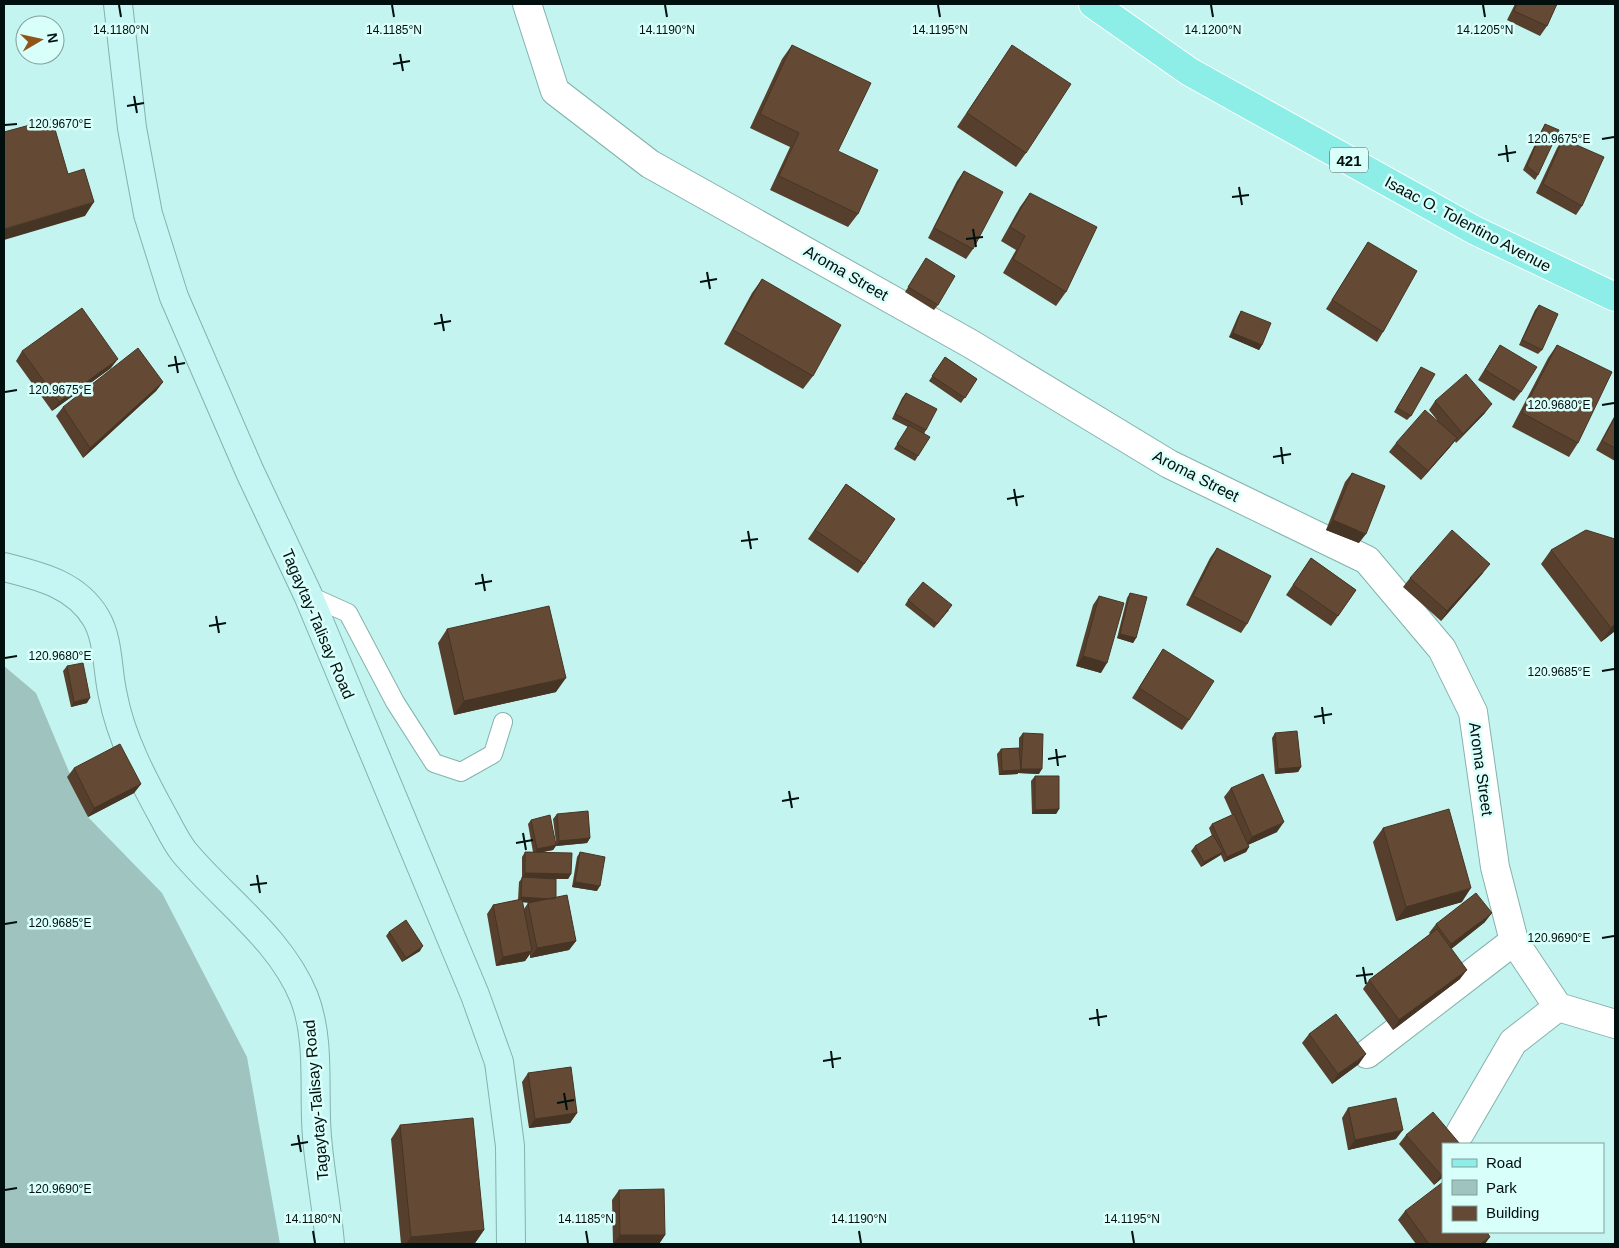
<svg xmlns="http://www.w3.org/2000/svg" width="1619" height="1248" font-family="Arial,sans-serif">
<rect width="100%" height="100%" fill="#c4f4ef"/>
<path fill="#9fc3bf" d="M 4,666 L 36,693 L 88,817 L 162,893 L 247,1057 L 280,1244 L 4,1244 Z"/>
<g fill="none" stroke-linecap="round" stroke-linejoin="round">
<defs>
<path id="service" d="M 308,595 L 348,613 L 395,702 L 434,763 L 461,772 L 493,754 L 503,722"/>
<path id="minor" d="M 527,4 L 555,91 L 650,164 L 971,344 L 1169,464 L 1367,560 L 1442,649 L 1473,712 L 1495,867 L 1514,941 L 1558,1007 L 1615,1024
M 1367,1054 L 1514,941
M 1460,1133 L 1513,1042 L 1558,1007"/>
<path id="secondary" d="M 118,4 L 132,128 L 148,214 L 174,297 L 250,472 L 308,595 L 475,995 L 499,1062 L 510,1146 L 511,1244
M 4,567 C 39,576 76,584 96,618 C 109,640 107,671 113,696 C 121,738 143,780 164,818 C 170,829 176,842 184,852 C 224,900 280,938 304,997 C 321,1041 313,1091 317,1137 C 320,1173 327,1208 330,1244"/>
<path id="primary" d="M 1093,4 L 1190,72 L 1474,230 L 1615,297"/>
</defs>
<use href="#service" stroke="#84b2ad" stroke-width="20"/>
<use href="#minor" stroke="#84b2ad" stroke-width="30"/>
<use href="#secondary" stroke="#84b2ad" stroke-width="30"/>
<use href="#primary" stroke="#fff" stroke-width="30"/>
<use href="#service" stroke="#fff" stroke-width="18"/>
<use href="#minor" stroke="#fff" stroke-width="28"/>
<use href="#secondary" stroke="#c6f6f3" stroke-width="28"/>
<use href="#primary" stroke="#8dede7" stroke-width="28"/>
</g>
<path fill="#56402d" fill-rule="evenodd" d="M 1515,4 L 1557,4 L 1547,26 L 1540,36 L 1507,20 Z
M 792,45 L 838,151 L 858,214 L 848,227 L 770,190 L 790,147 L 750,128 L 782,59 Z
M 1012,45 L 1026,153 L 1016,167 L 957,127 Z
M 1545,124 L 1538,175 L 1535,180 L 1523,170 L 1542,129 Z
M 1563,139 L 1582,206 L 1576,215 L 1536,193 L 1557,148 Z
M 964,171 L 973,249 L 966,259 L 928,238 L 957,181 Z
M 1030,193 L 1066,292 L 1056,306 L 1003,273 L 1016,250 L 1001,241 L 1020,207 Z
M 1368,242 L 1383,332 L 1377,342 L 1326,309 Z
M 926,258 L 938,305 L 934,310 L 905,292 Z
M 762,279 L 813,376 L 803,389 L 724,344 L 752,293 Z
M 1539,305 L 1542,350 L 1538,354 L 1519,345 L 1535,310 Z
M 1241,311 L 1262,345 L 1259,350 L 1229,337 L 1238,316 Z
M 1500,345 L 1521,392 L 1514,401 L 1478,380 Z
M 1557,345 L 1578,443 L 1569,457 L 1512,427 L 1548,358 Z
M 22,351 L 111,368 L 52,411 L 16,361 Z
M 945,357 L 977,379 L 961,403 L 929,381 Z
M 1421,367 L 1411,416 L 1407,420 L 1394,412 Z
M 163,382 L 156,391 L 83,458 L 56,416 L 63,407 Z
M 906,393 L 926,430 L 924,434 L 918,456 L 915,461 L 894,449 L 908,427 L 892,419 L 902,398 Z
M 1435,401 L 1485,413 L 1456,443 L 1455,441 L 1450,447 L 1421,480 L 1389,452 L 1396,443 L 1437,420 L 1429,410 Z
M 1615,415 L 1615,461 L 1596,450 Z
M 1352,473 L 1359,543 L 1326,530 L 1345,482 Z
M 846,484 L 895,519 L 858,573 L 808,539 Z
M 1615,539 L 1615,631 L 1601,642 L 1541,564 L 1551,550 Z
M 1217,548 L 1247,624 L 1241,633 L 1186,605 L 1210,558 Z
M 1311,558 L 1356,590 L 1331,626 L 1286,595 Z
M 1483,573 L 1441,621 L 1403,587 L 1410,578 Z
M 1130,593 L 1136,638 L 1133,643 L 1117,638 L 1127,598 Z
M 1099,596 L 1101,673 L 1076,666 L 1093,605 Z
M 908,600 L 949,610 L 934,628 L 905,605 Z
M 447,629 L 556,692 L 454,715 L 438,643 Z
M 1163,649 L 1189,720 L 1182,730 L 1132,698 Z
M 67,666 L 87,703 L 71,707 L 63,671 Z
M 1023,733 L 1039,774 L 1018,773 L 1018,774 L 999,775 L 997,754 L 1001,749 L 1019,748 L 1019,738 Z
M 1275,733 L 1301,767 L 1298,772 L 1275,774 L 1272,738 Z
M 74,768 L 141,784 L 134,793 L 88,817 L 67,777 Z
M 1035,776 L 1059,809 L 1056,814 L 1032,814 L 1031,781 Z
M 1231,788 L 1277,832 L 1248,845 L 1249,847 L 1246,852 L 1224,862 L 1221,855 L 1219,856 L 1201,867 L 1191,851 L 1195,846 L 1212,836 L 1209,828 L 1212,824 L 1232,815 L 1224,797 Z
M 557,814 L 590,838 L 587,843 L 556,846 L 553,850 L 541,852 L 571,874 L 568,879 L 556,879 L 556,898 L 576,941 L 569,950 L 530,958 L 530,954 L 525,961 L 496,966 L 487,914 L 493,905 L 518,900 L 519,882 L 522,878 L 522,857 L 525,852 L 533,852 L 528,824 L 531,820 L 556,843 L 553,819 ZM 522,902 L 529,903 L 528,903 L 524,909 Z
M 1383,828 L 1462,902 L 1396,921 L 1373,842 Z
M 580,852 L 597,891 L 572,887 L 577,857 Z
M 1485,922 L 1451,949 L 1460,979 L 1393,1030 L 1363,989 L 1369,980 L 1430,934 L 1429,933 L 1436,924 Z
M 389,932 L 420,951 L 402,962 L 386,936 Z
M 1309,1034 L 1359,1064 L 1332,1084 L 1302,1043 Z
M 528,1073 L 577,1113 L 570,1123 L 529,1128 L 522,1082 Z
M 1348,1108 L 1396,1139 L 1348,1150 L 1342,1118 Z
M 400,1125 L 484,1230 L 475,1243 L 465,1244 L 401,1244 L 391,1139 Z
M 1406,1135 L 1443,1144 L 1443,1177 L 1434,1185 L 1399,1144 Z
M 619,1190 L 665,1235 L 659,1244 L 613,1244 L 612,1200 Z
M 1405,1211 L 1485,1244 L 1416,1244 L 1398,1220 Z"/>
<path fill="#463424" d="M 94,202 L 85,216 L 4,240 L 4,229 Z
M 1233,333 L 1262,345 L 1259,350 L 1229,337 Z
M 118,359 L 111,368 L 52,411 L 59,402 Z
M 163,382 L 156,391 L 83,458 L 90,448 Z
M 1492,404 L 1485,413 L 1456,443 L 1463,434 Z
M 1457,438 L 1450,447 L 1421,480 L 1428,471 Z
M 1333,520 L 1366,534 L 1359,543 L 1326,530 Z
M 1490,564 L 1483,573 L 1441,621 L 1447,611 Z
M 1615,624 L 1615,631 L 1601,642 L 1611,628 Z
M 1120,634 L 1136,638 L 1133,643 L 1117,638 Z
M 1083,656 L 1107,663 L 1101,673 L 1076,666 Z
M 566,678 L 556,692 L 454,715 L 464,701 Z
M 90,698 L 87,703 L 71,707 L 74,702 Z
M 1301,767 L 1298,772 L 1275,774 L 1278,769 Z
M 1021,769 L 1042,769 L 1039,774 L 1018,773 L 1018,774 L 999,775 L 1002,771 Z
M 141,784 L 134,793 L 88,817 L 94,808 Z
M 1059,809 L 1056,814 L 1032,814 L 1035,810 Z
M 1284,822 L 1277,832 L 1245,846 L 1252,837 Z
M 590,838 L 587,843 L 556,846 L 559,841 Z
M 556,845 L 553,850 L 534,854 L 537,849 Z
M 1249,847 L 1246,852 L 1224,862 L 1227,857 Z
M 1223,852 L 1219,856 L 1201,867 L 1204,862 Z
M 525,873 L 571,874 L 568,879 L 522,878 Z
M 575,882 L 600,886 L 597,891 L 572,887 Z
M 1471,888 L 1462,902 L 1396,921 L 1406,907 Z
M 521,897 L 556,899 L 552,903 L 518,902 Z
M 1492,913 L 1485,922 L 1445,954 L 1451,944 Z
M 576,941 L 569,950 L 530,958 L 537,948 Z
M 423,946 L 420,951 L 402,962 L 406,958 Z
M 532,951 L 525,961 L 496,966 L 503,957 Z
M 1467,970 L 1460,979 L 1393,1030 L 1399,1020 Z
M 1366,1054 L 1359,1064 L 1332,1084 L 1338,1074 Z
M 577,1113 L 570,1123 L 529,1128 L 535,1119 Z
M 1403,1130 L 1396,1139 L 1348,1150 L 1355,1140 Z
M 1443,1173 L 1443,1177 L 1434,1185 L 1441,1175 Z
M 484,1230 L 475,1243 L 465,1244 L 406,1244 L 411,1237 Z
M 620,1235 L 665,1235 L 659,1244 L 613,1244 Z
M 1490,1237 L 1485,1244 L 1480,1244 Z"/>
<path fill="#644a34" stroke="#463424" d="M 1517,4 L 1557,4 L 1547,26 L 1514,11 Z
M 792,45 L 871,83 L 838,151 L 878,170 L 858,214 L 779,176 L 799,133 L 760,114 Z
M 1012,45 L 1071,84 L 1026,153 L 967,113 Z
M 52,119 L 68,174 L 84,169 L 94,202 L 4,229 L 4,132 Z
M 1545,124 L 1559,130 L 1538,175 L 1527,166 Z
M 1563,139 L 1604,157 L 1582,206 L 1543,184 Z
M 964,171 L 1003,192 L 973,249 L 934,228 Z
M 1030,193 L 1097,227 L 1066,292 L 1013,259 L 1025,236 L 1010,227 Z
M 1368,242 L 1417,271 L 1383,332 L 1332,300 Z
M 926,258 L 955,276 L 938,305 L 908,287 Z
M 762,279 L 841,325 L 813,376 L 733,330 Z
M 1539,305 L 1558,314 L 1542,350 L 1522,340 Z
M 82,308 L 118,359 L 59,402 L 22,351 Z
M 1241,311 L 1271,323 L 1262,345 L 1233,333 Z
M 1500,345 L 1537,367 L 1521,392 L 1485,370 Z
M 1557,345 L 1612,372 L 1578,443 L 1522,413 Z
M 138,348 L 163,382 L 90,448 L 63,407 Z
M 945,357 L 977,379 L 965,398 L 932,376 Z
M 1421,367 L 1435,374 L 1411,416 L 1397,408 Z
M 1466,374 L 1492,404 L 1463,434 L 1435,401 Z
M 906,393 L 937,409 L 926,430 L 895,414 Z
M 1425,410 L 1457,438 L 1428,471 L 1396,443 Z
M 1615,417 L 1615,448 L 1602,441 Z
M 909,425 L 930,437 L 918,456 L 897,444 Z
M 1352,473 L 1385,486 L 1366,534 L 1333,520 Z
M 846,484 L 895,519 L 864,564 L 815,530 Z
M 1452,530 L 1490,564 L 1447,611 L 1410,578 Z
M 1586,530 L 1615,539 L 1615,624 L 1611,628 L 1551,550 Z
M 1217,548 L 1271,576 L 1247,624 L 1193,596 Z
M 1311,558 L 1356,590 L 1338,616 L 1293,585 Z
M 923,582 L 952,605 L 937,624 L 908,600 Z
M 1130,593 L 1147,597 L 1136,638 L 1120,634 Z
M 1099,596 L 1124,603 L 1107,663 L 1083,656 Z
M 549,606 L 566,678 L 464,701 L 447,629 Z
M 1163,649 L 1214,681 L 1189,720 L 1139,688 Z
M 83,663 L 90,698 L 74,702 L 67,666 Z
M 1297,731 L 1301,767 L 1278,769 L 1275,733 Z
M 1023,733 L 1043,734 L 1042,769 L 1021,769 Z
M 120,744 L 141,784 L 94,808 L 74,768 Z
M 1019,748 L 1021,770 L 1002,771 L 1001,749 Z
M 1263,774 L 1284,822 L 1252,837 L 1231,788 Z
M 1035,776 L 1059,776 L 1059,809 L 1035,810 Z
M 1449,809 L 1471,888 L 1406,907 L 1383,828 Z
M 588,811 L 590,838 L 559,841 L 557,814 Z
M 1234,814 L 1249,847 L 1227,857 L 1212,824 Z
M 550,815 L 556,845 L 537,849 L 531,820 Z
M 1213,835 L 1223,852 L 1204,862 L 1195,846 Z
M 525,852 L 572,853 L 571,874 L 525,873 Z
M 580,852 L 605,857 L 600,886 L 575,882 Z
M 522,877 L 556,879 L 556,898 L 551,899 L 521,897 Z
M 1476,893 L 1492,913 L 1451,944 L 1436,924 Z
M 567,895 L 576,941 L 537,948 L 528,903 Z
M 522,899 L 532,951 L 503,957 L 493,905 Z
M 406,920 L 423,946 L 406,958 L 389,932 Z
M 1437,929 L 1467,970 L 1399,1020 L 1369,980 Z
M 1336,1014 L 1366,1054 L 1338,1074 L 1309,1034 Z
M 571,1067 L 577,1113 L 535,1119 L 528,1073 Z
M 1396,1098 L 1403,1130 L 1355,1140 L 1348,1108 Z
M 1433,1112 L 1460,1144 L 1443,1144 L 1443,1173 L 1441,1175 L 1406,1135 Z
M 473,1118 L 484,1230 L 411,1237 L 400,1125 Z
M 1443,1182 L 1443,1232 L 1487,1232 L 1490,1237 L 1480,1244 L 1429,1244 L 1405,1211 Z
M 664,1189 L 665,1235 L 620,1235 L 619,1190 Z"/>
<path fill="none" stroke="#010f0e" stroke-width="2" d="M 119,5 L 121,17M 392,5 L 394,17M 665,5 L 667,17M 938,5 L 940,17M 1211,5 L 1213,17M 1483,5 L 1485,17M 400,54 L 403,71M 393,64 L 410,61M 134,96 L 137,113M 127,106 L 144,103M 5,125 L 17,124M 1602,139 L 1614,137M 1506,145 L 1508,162M 1498,155 L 1516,152M 1239,187 L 1242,205M 1232,197 L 1249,195M 973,229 L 976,247M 966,239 L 983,237M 707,272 L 710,289M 700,282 L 717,279M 441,314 L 444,331M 434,324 L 451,321M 175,356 L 178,373M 168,366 L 185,363M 5,392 L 17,390M 1602,405 L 1614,403M 1281,447 L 1283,464M 1273,457 L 1291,454M 1014,489 L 1017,506M 1007,499 L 1024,496M 748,531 L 751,549M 741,541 L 758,539M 482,574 L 485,591M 475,584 L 492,581M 216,616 L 219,633M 209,626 L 226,623M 5,658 L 17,656M 1602,671 L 1614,669M 1322,707 L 1324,724M 1314,717 L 1332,714M 1056,749 L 1058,766M 1048,759 L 1066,756M 789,791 L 792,808M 782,801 L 799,798M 523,833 L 526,850M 516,843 L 533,840M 257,875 L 260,893M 250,885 L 267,883M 5,924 L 17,922M 1602,938 L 1614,936M 1363,967 L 1366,984M 1356,976 L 1373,974M 1097,1009 L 1099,1026M 1089,1019 L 1107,1016M 831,1051 L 833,1068M 823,1061 L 841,1058M 564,1093 L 567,1110M 557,1103 L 574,1100M 298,1135 L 301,1152M 291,1145 L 308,1142M 5,1190 L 17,1188M 313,1231 L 315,1243M 586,1231 L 588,1243M 859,1231 L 861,1243M 1132,1231 L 1134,1243"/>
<g text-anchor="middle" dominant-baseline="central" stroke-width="5" stroke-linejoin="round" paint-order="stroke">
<rect fill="#d9fffb" stroke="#425755" stroke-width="1" x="1330" y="147.5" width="38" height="25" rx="4"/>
<g font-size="15" font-weight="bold" fill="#010f0e">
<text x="1349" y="160">421</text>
</g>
<g font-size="16" fill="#010f0e" stroke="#d9fffb">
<text transform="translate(1468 224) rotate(28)">Isaac O. Tolentino Avenue</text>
<text transform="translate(846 273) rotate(30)">Aroma Street</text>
<text transform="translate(1196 476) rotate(27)">Aroma Street</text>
<text transform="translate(318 624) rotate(67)">Tagaytay-Talisay Road</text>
<text transform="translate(1481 769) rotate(82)">Aroma Street</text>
<text transform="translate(316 1100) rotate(-95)">Tagaytay-Talisay Road</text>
</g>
</g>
<g font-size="12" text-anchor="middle" fill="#010f0e" stroke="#d9fffb" stroke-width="5" stroke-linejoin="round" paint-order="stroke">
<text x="121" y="34">14.1180°N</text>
<text x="394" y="34">14.1185°N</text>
<text x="1213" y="34">14.1200°N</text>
<text x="667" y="34">14.1190°N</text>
<text x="940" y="34">14.1195°N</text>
<text x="1485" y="34">14.1205°N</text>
<text x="60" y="128">120.9670°E</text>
<text x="1559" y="143">120.9675°E</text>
<text x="60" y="394">120.9675°E</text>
<text x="1559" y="409">120.9680°E</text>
<text x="60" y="660">120.9680°E</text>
<text x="1559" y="676">120.9685°E</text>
<text x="60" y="927">120.9685°E</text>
<text x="1559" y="942">120.9690°E</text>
<text x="60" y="1193">120.9690°E</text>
<text x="313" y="1223">14.1180°N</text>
<text x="586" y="1223">14.1185°N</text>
<text x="859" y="1223">14.1190°N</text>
<text x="1132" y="1223">14.1195°N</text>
</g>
<rect width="1619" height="1248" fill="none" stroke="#010f0e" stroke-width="10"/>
<rect x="1442" y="1143" width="162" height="90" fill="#d9fffb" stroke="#839f9c"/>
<rect x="1452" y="1159" width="25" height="8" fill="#8dede7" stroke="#839f9c"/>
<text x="1486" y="1168" font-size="15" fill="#010f0e">Road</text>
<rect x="1452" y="1180" width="25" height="15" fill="#9fc3bf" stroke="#839f9c"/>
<text x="1486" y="1193" font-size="15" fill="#010f0e">Park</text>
<rect x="1452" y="1206" width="25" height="15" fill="#644a34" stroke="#839f9c"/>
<text x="1486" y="1218" font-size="15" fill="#010f0e">Building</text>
<g transform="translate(40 40) rotate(81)"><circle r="24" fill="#d9fffb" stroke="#839f9c"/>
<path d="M0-4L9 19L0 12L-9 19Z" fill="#925519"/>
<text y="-8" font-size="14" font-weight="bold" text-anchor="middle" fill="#010f0e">N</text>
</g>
</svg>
